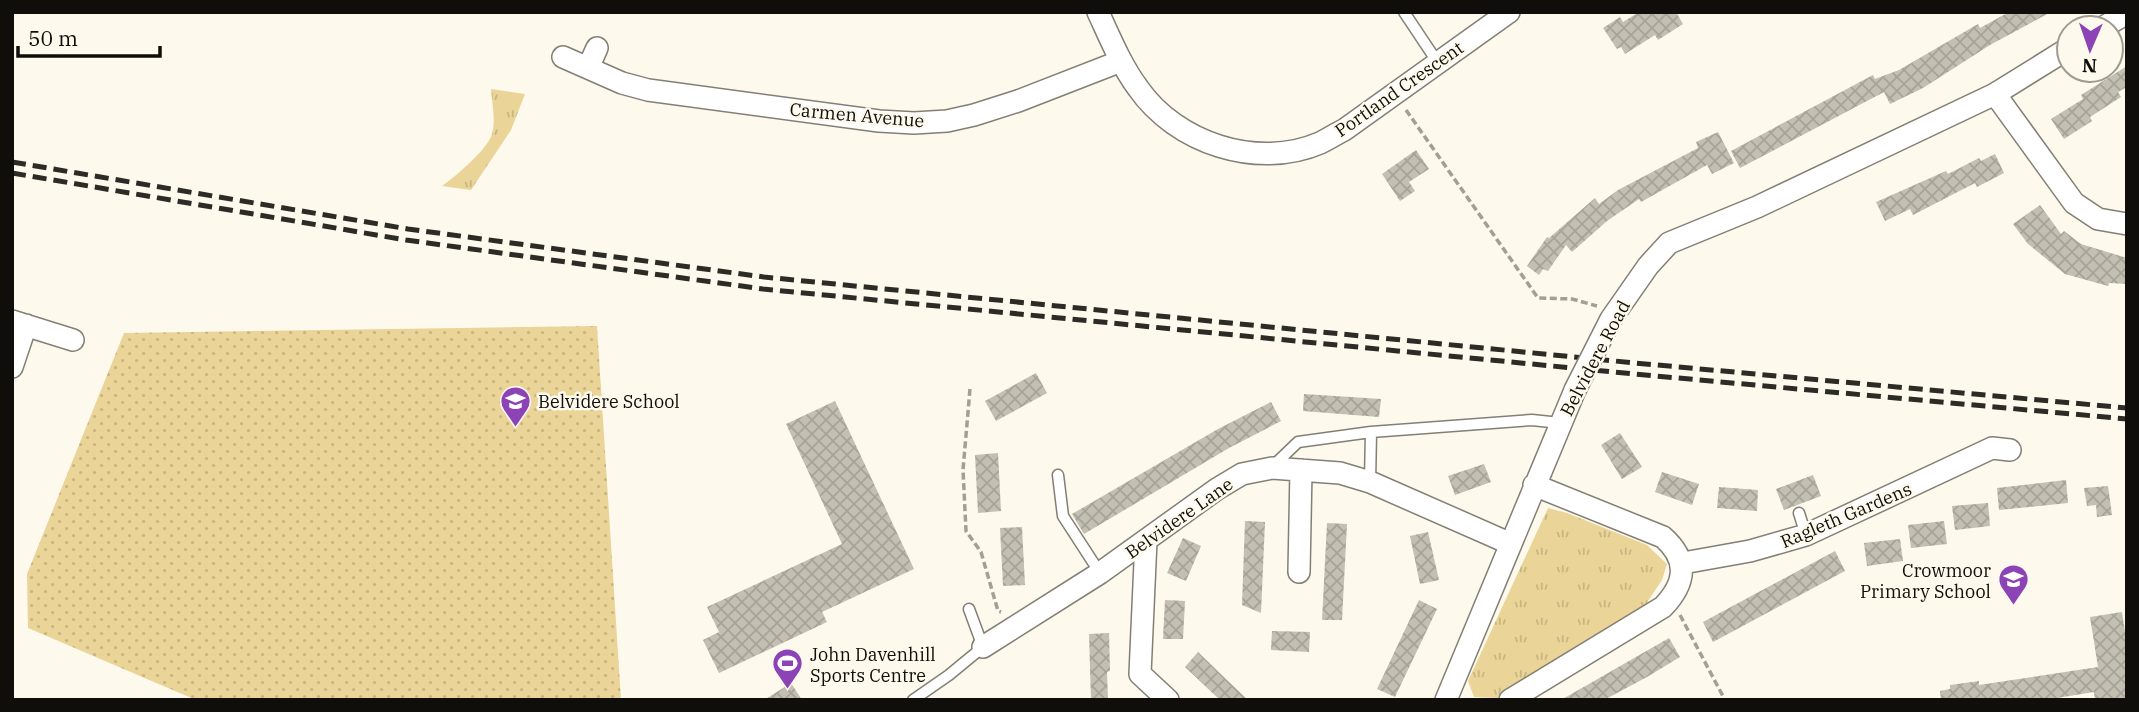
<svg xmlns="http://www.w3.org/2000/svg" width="2139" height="712" font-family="'IBM Plex Serif',serif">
<defs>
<pattern id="grass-tufts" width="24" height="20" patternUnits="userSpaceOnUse" patternTransform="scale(1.75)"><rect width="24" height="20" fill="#ead497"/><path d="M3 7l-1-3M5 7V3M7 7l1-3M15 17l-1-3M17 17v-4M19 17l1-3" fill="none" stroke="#c8b581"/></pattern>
<pattern id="park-dots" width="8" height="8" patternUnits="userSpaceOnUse" patternTransform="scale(1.75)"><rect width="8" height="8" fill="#ead497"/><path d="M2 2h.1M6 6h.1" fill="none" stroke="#c8b581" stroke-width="1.8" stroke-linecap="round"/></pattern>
<pattern id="building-cross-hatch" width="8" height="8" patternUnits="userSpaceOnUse" patternTransform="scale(1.75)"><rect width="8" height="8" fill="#c3bfb3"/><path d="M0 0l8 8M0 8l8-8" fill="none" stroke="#a6a399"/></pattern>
</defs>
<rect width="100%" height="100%" fill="#fdf9ed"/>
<path fill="url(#grass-tufts)" d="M 491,89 L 525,94 L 511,130 L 471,190 L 442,186 C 456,176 487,150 492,134 C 496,120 492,103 491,89 Z
M 1548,508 L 1567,513 L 1647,545 L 1667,564 L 1662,580 L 1642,610 L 1497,698 L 1474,697 L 1468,681 Z"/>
<path fill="url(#park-dots)" d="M 597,326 L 621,700 L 196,700 L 28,628 L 27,574 L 124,333 Z"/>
<path fill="url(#building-cross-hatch)" d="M 1639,12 L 1676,12 L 1683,24 L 1658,40 L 1655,35 L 1625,54 L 1621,47 L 1617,49 L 1603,28 L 1620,17 L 1623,22 Z
M 2009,12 L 2051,12 L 1990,45 L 1923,88 L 1890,104 L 1884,92 L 1740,168 L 1731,151 L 1873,75 L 1875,79 L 1899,70 L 1978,24 L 1980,28 Z
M 2127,66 L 2127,87 L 2118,92 L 2121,97 L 2090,117 L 2092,121 L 2064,139 L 2051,119 L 2083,99 L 2081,95 Z
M 1718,132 L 1734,163 L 1712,174 L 1707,165 L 1641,202 L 1639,199 L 1607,221 L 1572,252 L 1566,245 L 1548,271 L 1543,269 L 1539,275 L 1527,266 L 1547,237 L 1549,238 L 1595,198 L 1599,204 L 1618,190 L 1698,148 L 1696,142 Z
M 1416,150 L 1429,169 L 1409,182 L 1415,191 L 1400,201 L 1382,174 Z
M 1995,154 L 2004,173 L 1977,187 L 1975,183 L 1913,215 L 1910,209 L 1885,221 L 1876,202 L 1946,171 L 1948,174 L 1979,158 L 1981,161 Z
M 2040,205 L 2061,234 L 2064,231 L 2081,244 L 2127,258 L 2127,284 L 2109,283 L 2108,286 L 2065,274 L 2028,244 L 2013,224 Z
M 1036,373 L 1047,393 L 996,421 L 985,401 Z
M 1304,394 L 1381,399 L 1379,417 L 1303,411 Z
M 835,401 L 914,569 L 822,612 L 827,622 L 719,673 L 703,640 L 719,632 L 707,607 L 842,544 L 786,424 Z
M 1271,402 L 1281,421 L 1229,448 L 1084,534 L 1072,514 L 1218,429 Z
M 1620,433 L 1642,467 L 1622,479 L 1601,445 Z
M 998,453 L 1001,511 L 978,513 L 975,455 Z
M 1484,464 L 1491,482 L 1455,495 L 1448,476 Z
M 1662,472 L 1699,484 L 1692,505 L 1655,492 Z
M 1813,475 L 1821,496 L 1784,510 L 1776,489 Z
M 2066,480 L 2068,503 L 1999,510 L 1997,488 Z
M 2108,486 L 2112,515 L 2097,517 L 2096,505 L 2087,506 L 2084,488 Z
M 1719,487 L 1758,490 L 1757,511 L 1717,508 Z
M 1988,503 L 1990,526 L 1955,530 L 1952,506 Z
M 1245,521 L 1265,522 L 1261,613 L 1242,605 Z
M 1944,521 L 1947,544 L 1911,548 L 1908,525 Z
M 1327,523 L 1347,524 L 1342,620 L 1322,620 Z
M 1022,527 L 1025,585 L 1003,586 L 1000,528 Z
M 1428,532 L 1439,580 L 1420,584 L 1410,536 Z
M 1183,538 L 1201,546 L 1186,581 L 1167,573 Z
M 1900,539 L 1903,561 L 1867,566 L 1864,543 Z
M 1835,551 L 1845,571 L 1713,642 L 1703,622 Z
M 1165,600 L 1185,601 L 1183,639 L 1163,639 Z
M 1419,600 L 1437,609 L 1395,697 L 1377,689 Z
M 2122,612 L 2127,646 L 2127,700 L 2095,700 L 2094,692 L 2045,700 L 1941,700 L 1940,691 L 1950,689 L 1950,685 L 1979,681 L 1979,685 L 2098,667 L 2090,617 Z
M 1272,631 L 1310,632 L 1309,652 L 1271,650 Z
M 1109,633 L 1110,671 L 1107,672 L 1108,700 L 1091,700 L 1089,634 Z
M 1669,638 L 1680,657 L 1647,677 L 1604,700 L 1561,700 Z
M 1198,652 L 1228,681 L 1248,700 L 1220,700 L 1185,667 Z
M 791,683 L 802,700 L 764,700 Z"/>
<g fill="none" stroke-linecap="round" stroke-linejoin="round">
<defs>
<path id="service" d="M 1404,12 L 1438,63
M 1273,466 L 1298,442 L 1371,432 L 1532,420 L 1560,423
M 1058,475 L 1063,516 L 1100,573
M 1370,482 L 1371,432
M 1799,513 L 1806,535
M 913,700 L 949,675 L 983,647 L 969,609"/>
<path id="minor" d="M 1098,12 C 1110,38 1121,65 1138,88 C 1176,143 1257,170 1320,143 C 1328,139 1336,134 1344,130 L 1509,12
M 2102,28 L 2127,13
M 563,57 L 622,83 L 648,90 L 879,121 L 914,123 L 947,121 L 974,115 L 1018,101 L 1121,61
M 588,68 L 597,48
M 1995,94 L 2074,203 L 2098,219 L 2127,224
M 1611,319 L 1648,266 L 1669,243 L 1757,207 L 1995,94 L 2069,48
M 12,321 L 73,340
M 12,367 L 26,325
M 1146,540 L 1140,674 L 1168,700
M 1683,563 L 1750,551 L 1806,535 L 1992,448 L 2010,450
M 1299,572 L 1301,470
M 983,647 L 1100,573 L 1217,489 L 1242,474 L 1272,468 L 1340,473 L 1370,482 L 1511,544
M 1446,700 L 1575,390
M 1510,700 L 1663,607 C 1686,583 1689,560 1663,537 L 1534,485"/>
</defs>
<use href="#service" stroke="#837f74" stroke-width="13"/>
<use href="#minor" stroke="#837f74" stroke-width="24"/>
<path stroke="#a29f96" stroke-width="3.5" stroke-dasharray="7 3.5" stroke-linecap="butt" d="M 1406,110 L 1538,298 L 1572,299 L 1597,306
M 970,389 L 963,470 L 966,531 L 981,552 L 998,611 L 1001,612
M 1680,615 L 1725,700"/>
<use href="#service" stroke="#fff" stroke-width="10"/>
<use href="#minor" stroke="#fff" stroke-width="21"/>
<path stroke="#2d2b26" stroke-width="5" stroke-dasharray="14 7" stroke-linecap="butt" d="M 12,162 L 408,229 L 764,277 L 1635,363 L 2127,408
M 12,173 L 406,240 L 763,289 L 1634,374 L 2127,419"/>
<defs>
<path id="minor-bridge" d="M 1575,390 L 1611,319"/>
</defs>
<use href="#minor-bridge" stroke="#837f74" stroke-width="24" stroke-linecap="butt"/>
<use href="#minor-bridge" stroke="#fff" stroke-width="21"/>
</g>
<defs>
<symbol id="school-pin" viewBox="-11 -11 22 30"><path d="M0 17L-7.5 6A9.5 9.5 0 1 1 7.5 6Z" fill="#8b43b6" stroke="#fdf9ed"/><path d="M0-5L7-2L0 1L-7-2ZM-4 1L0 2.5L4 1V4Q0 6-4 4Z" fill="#fff"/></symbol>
<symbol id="stadium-pin" viewBox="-11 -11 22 30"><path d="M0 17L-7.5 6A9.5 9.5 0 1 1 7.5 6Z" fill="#8b43b6" stroke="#fdf9ed"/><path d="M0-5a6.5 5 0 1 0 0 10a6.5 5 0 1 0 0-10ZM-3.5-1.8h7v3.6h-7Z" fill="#fff"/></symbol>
</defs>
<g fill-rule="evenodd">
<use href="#school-pin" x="498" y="384" width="35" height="47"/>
<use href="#school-pin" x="1996" y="562" width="35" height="47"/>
<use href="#stadium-pin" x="770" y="646" width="35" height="47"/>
</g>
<g text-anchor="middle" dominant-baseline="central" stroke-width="5" stroke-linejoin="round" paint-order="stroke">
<g font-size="18" fill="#100e0a" stroke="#fdf9ed">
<text transform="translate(1399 89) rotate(-35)">Portland Crescent</text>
<text transform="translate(857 115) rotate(5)">Carmen Avenue</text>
<text transform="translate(1595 358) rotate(-62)">Belvidere Road</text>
<text transform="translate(1846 515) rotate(-23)">Ragleth Gardens</text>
<text transform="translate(1179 518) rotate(-35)">Belvidere Lane</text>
</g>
<g font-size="18" fill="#100e0a" stroke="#fdf9ed" text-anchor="start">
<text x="538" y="401">Belvidere School</text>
<text x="1991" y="570" text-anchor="end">Crowmoor<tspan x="1991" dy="21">Primary School</tspan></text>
<text x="810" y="654">John Davenhill<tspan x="810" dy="21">Sports Centre</tspan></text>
</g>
</g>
<rect width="2139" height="712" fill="none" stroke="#100e0a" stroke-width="28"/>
<g transform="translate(2090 49) rotate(182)"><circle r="33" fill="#fdf9ed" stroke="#9e9b92" stroke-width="2"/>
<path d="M0-5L12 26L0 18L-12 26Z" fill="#8b43b6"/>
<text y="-10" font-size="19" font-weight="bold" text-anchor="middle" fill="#100e0a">N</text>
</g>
<path d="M18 46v10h142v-10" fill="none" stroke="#100e0a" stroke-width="3.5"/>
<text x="28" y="46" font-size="21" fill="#100e0a" stroke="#fdf9ed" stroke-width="5" paint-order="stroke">50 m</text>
</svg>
